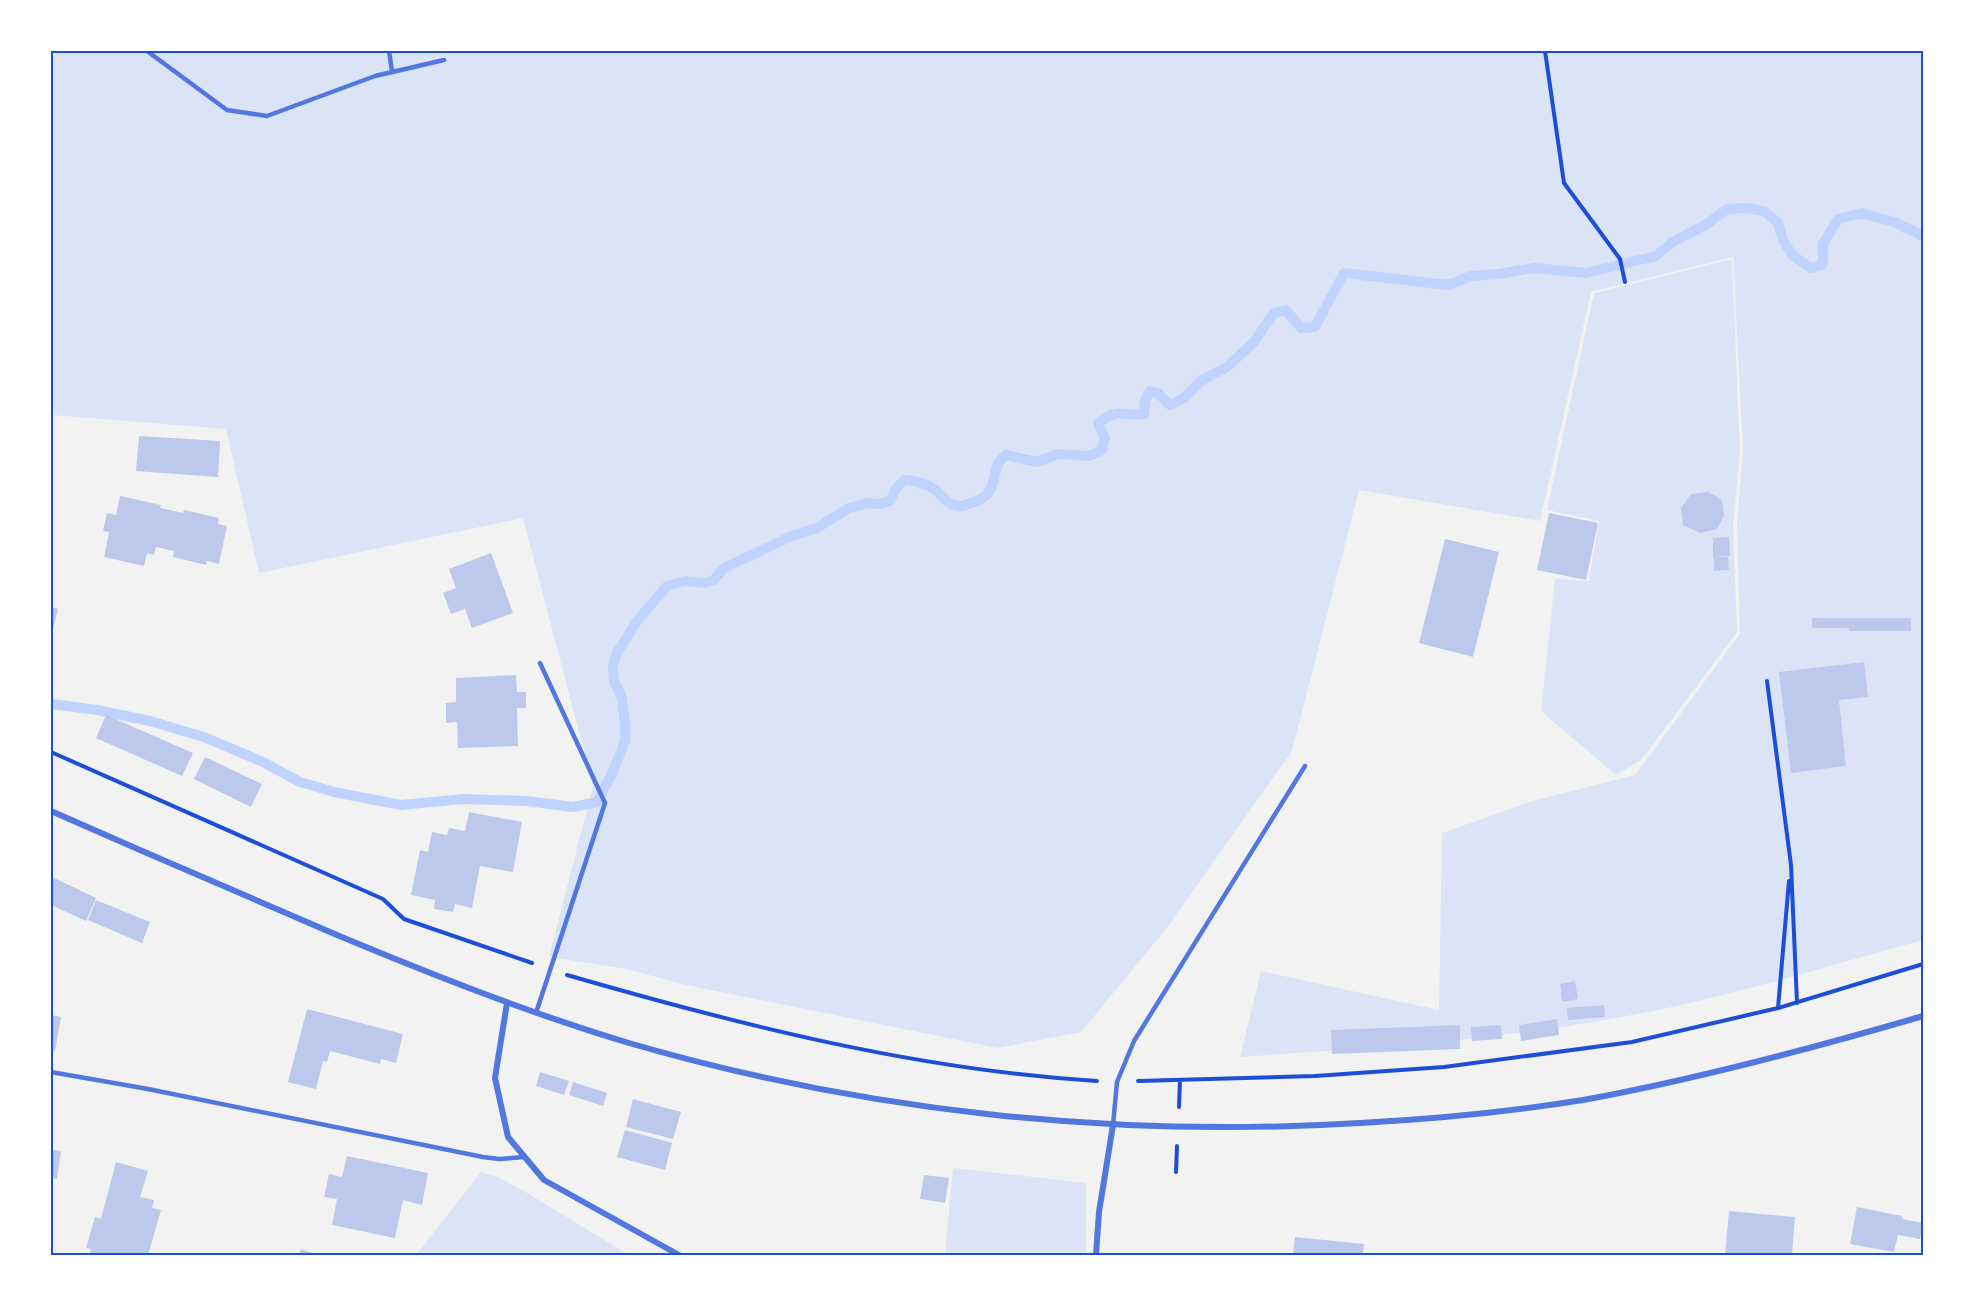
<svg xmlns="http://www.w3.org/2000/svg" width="1974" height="1306" font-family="Quicksand,sans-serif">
<rect width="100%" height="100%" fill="#f2f2f2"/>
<path fill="#dbe4f7" d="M 51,51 L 1923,51 L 1923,940 C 1820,968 1716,1001 1610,1019 C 1488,1041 1364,1048 1240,1057 L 1261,971 L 1439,1010 L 1442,833 L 1532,801 L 1635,775 L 1740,634 L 1737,524 L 1743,450 L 1733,257 L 1591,292 L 1540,521 L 1359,490 L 1292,751 L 1166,929 L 1081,1032 L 998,1048 L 681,984 L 627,969 L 549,957 L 593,786 L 523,518 L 259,573 L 226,429 L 51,415 Z
M 1732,259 L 1740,451 L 1733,526 L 1737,632 L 1641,760 L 1616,775 L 1541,711 L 1555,579 L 1589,581 L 1599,521 L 1547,510 L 1594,293 Z
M 953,1168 L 1086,1183 L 1086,1255 L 945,1255 Z
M 481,1172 L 498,1177 L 529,1194 L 629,1255 L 416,1255 Z"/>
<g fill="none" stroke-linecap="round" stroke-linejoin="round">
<path stroke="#bfd3fe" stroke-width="10" d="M 51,704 L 97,710 L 150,721 L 204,737 L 263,762 L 300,782 L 334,792 L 401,805 L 463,799 L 527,801 L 573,807 L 597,802 L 611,776 L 625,741 L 625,724 L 622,698 L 614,681 L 613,666 L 617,653 L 637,621 L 667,586 L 685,581 L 704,583 L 714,580 L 724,568 L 792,536 L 817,528 L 849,508 L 867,503 L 881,504 L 890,501 L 895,490 L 904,480 C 913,480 926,484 934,489 C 944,496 946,506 961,506 C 965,506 970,503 974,502 C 1004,491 986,470 1006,455 L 1037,462 L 1058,454 L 1089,456 L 1102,450 L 1105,438 L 1098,423 C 1122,406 1120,417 1144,414 L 1145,400 L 1150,391 L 1158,393 L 1170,405 L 1184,398 L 1202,380 L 1227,367 L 1254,342 L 1274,313 L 1286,310 L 1301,328 L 1315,327 L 1344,273 L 1448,285 L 1471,276 L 1499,274 L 1534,268 L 1586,273 L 1656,256 L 1671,243 L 1707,224 L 1727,209 L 1746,208 L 1764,211 L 1778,223 L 1783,240 L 1792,255 L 1811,268 L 1823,264 L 1823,244 L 1838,219 L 1862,213 L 1894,222 L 1923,236"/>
</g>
<path fill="#bdc9ec" d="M 139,436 L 220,441 L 218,477 L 136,471 Z
M 1708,492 L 1722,500 L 1724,516 L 1717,529 L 1700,533 L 1683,525 L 1681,508 L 1691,494 Z
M 120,496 L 161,505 L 160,508 L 183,513 L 184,510 L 219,518 L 218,524 L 227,526 L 219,564 L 207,561 L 206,565 L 173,557 L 174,551 L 156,547 L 154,555 L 147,553 L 144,566 L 104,557 L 109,532 L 103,531 L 107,513 L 116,515 Z
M 1549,513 L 1598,523 L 1586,580 L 1537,570 Z
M 1729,537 L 1730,556 L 1713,557 L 1713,538 Z
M 1445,539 L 1499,552 L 1473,657 L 1419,643 Z
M 491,553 L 513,613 L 472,628 L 465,609 L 451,614 L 443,593 L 456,588 L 449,569 Z
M 1714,557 L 1728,557 L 1729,570 L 1714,571 Z
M 51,607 L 58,609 L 52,632 L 51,632 Z
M 1812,618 L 1911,618 L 1911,631 L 1849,631 L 1849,628 L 1812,628 Z
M 1864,662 L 1868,697 L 1839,700 L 1846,766 L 1791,773 L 1779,672 Z
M 516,675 L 517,692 L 526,692 L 526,708 L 517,708 L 518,746 L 458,748 L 457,722 L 446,723 L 446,703 L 456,702 L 456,678 Z
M 106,715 L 193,753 L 182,776 L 96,738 Z
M 205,757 L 262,784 L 251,807 L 194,779 Z
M 469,812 L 522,822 L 513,872 L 480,866 L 472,908 L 455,904 L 453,912 L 434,909 L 435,900 L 411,895 L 420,850 L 428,852 L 432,832 L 447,835 L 449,828 L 465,831 Z
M 52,877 L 96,898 L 86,921 L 51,905 Z
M 96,900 L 150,922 L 142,943 L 88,920 Z
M 1575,981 L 1578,999 L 1562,1002 L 1560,984 Z
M 1604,1005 L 1605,1017 L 1568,1020 L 1567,1008 Z
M 307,1009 L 403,1034 L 396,1063 L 381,1059 L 380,1064 L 330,1051 L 327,1062 L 323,1061 L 316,1089 L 288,1082 Z
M 51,1015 L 61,1017 L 55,1051 L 51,1050 Z
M 1557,1019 L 1559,1035 L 1521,1041 L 1519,1025 Z
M 1460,1025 L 1460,1049 L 1332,1054 L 1331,1030 Z
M 1501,1025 L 1502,1039 L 1472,1041 L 1471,1027 Z
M 540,1072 L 569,1081 L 564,1095 L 536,1086 Z
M 573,1082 L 607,1093 L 603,1106 L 569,1095 Z
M 633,1099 L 681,1112 L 673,1139 L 626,1127 Z
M 625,1130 L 672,1143 L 665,1170 L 617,1157 Z
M 51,1149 L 61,1151 L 57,1179 L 51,1178 Z
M 347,1156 L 428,1173 L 422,1205 L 403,1200 L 395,1238 L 332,1225 L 337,1199 L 324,1197 L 329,1174 L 342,1177 Z
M 116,1162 L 148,1171 L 140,1197 L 154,1200 L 152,1208 L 161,1210 L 148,1255 L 89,1255 L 91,1249 L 86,1248 L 95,1217 L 101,1219 Z
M 924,1175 L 949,1178 L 945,1203 L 920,1199 Z
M 1857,1207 L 1902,1216 L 1902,1219 L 1923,1223 L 1920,1239 L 1898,1235 L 1894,1252 L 1850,1244 Z
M 1729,1211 L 1795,1217 L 1792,1255 L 1725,1255 Z
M 1295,1237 L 1364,1244 L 1363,1255 L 1293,1255 Z
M 301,1249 L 318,1255 L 299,1255 Z"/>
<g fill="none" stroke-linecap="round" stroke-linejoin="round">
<path stroke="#1d4ed8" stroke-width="4" d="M 1545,51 L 1564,183 L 1620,259 L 1625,282
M 1767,681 L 1791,865 L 1797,1003
M 51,752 L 383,899 L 404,919 L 532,963
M 567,975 C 740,1025 917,1070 1097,1081
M 1778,1008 L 1789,881
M 1138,1081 L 1315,1076 L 1444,1067 L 1632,1042 L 1778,1008 L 1923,964
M 1179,1107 L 1180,1080
M 1176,1172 L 1177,1146"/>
<path stroke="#5277de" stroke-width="4.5" d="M 147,51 L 227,110 L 267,116 L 375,76 L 444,60
M 389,51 L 392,71
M 536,1013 L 605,803 L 540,663
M 51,1072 L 148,1089 L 483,1157 L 499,1159 L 525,1157
M 1113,1125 L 1117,1082 L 1134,1041 L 1305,766"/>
<path stroke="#5277de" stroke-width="6" d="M 51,811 C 146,853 241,894 337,935 C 433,975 529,1013 629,1043 C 866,1112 1114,1138 1360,1123 C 1435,1119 1509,1112 1583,1100 C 1698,1079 1810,1049 1923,1016
M 507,1003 L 495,1078 L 508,1137 L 544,1180 L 679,1255
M 1096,1255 L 1099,1212 L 1113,1125"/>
</g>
<rect width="1974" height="1306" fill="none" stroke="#ffffff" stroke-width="105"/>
<rect x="52" y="52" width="1870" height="1202" fill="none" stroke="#1d4ed8" stroke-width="2"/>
</svg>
